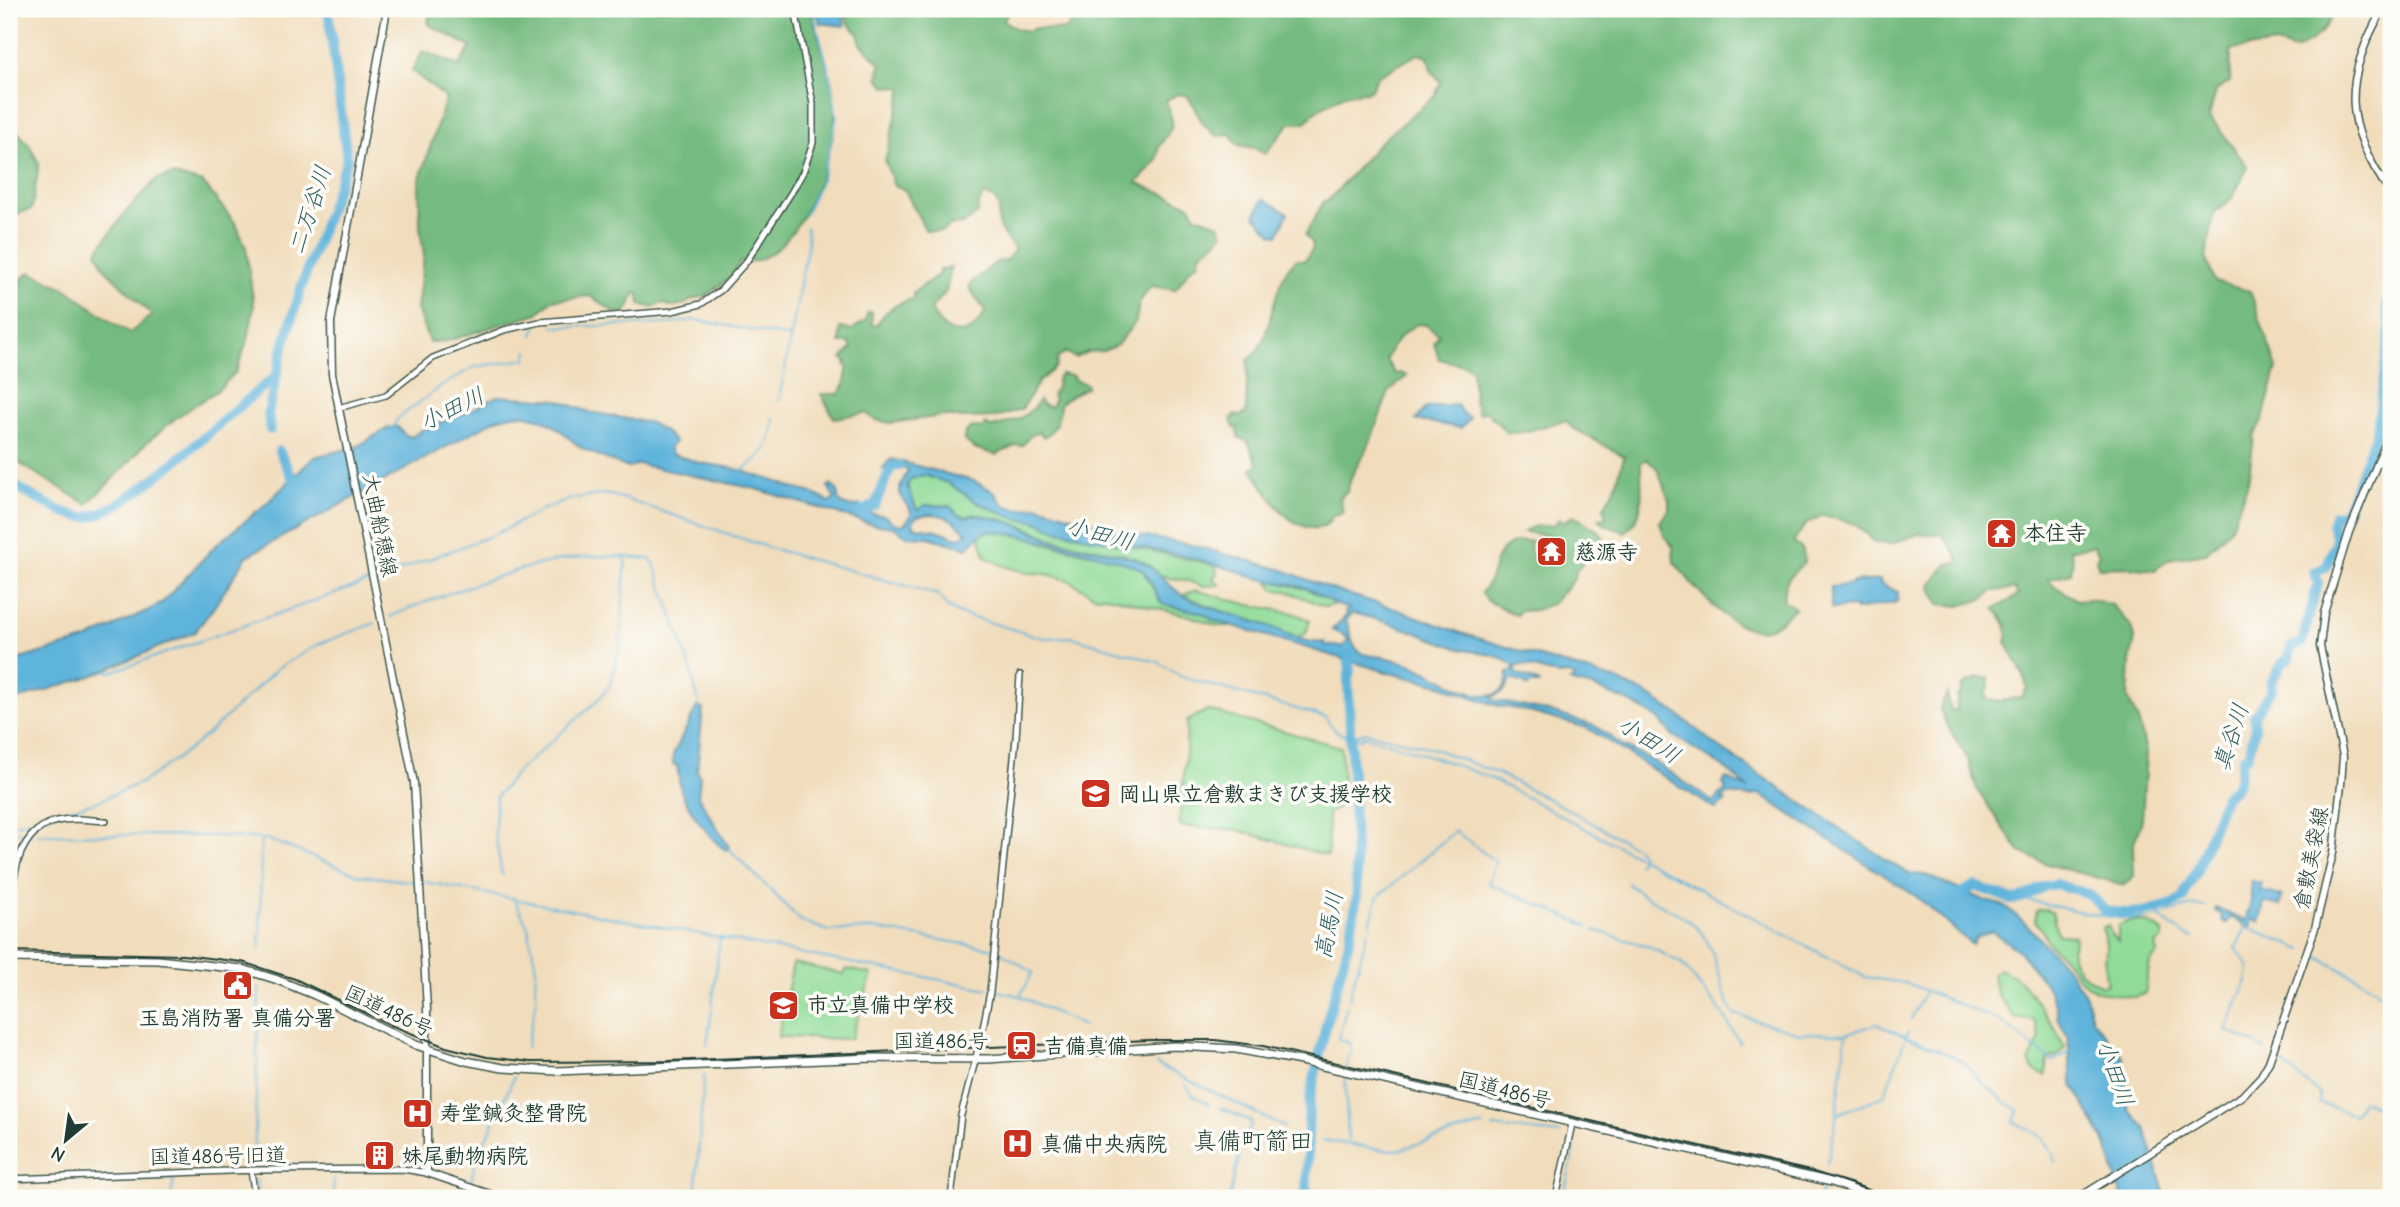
<svg xmlns="http://www.w3.org/2000/svg" width="2400" height="1207" font-family="'Comic Neue','Klee One',sans-serif">
<rect width="100%" height="100%" fill="#fdfcf7"/>
<filter id="ink" filterUnits="userSpaceOnUse"><feTurbulence type="fractalNoise" baseFrequency=".0143" numOctaves="2"/><feDisplacementMap in="SourceGraphic" scale="14" xChannelSelector="R" yChannelSelector="G"/><feConvolveMatrix kernelMatrix="1 2 1 2 8 2 1 2 1" color-interpolation-filters="sRGB"/></filter>
<filter id="wash" filterUnits="userSpaceOnUse"><feTurbulence type="fractalNoise" baseFrequency=".00686" numOctaves="4" result="noise"/><feDisplacementMap in="SourceGraphic" scale="28" xChannelSelector="R" yChannelSelector="G"/><feGaussianBlur stdDeviation="1.57" result="paint"/><feColorMatrix in="noise" values="0 0 0 0 0 0 0 0 0 0 0 0 0 0 0 0 0 1.4 0 .05"/><feComposite in="paint" operator="in"/></filter>
<g filter="url(#wash)">
<rect width="100%" height="100%" fill="#f1ddbc"/>
<path fill="#90db98" stroke="#588c66" stroke-width="2" d="M 923,475 L 948,483 L 978,503 L 1012,517 L 1035,521 L 1057,530 L 1092,538 L 1215,565 L 1217,573 L 1213,578 L 1220,585 L 1203,586 L 1185,580 L 1170,578 L 1160,575 L 1148,565 L 1124,555 L 1053,539 L 1025,527 L 985,516 L 974,514 L 966,517 L 957,514 L 950,506 L 926,505 L 917,511 L 907,485 L 911,479 Z
M 989,531 L 1030,537 L 1044,543 L 1114,558 L 1142,569 L 1162,604 L 1202,613 L 1213,620 L 1234,626 L 1218,626 L 1190,616 L 1112,597 L 1093,595 L 1068,580 L 1047,574 L 1027,573 L 1001,565 L 985,556 L 979,535 Z
M 1268,580 L 1315,591 L 1335,604 L 1326,607 L 1287,591 L 1275,590 Z
M 1195,590 L 1250,605 L 1293,613 L 1310,620 L 1306,633 L 1298,638 C 1260,623 1220,613 1183,595 Z
M 1207,710 L 1341,747 L 1344,803 L 1328,814 L 1328,856 L 1237,830 L 1181,826 L 1179,823 L 1186,753 L 1187,721 Z
M 2046,909 L 2052,912 L 2058,935 L 2074,936 L 2075,942 C 2063,962 2087,980 2103,986 L 2107,984 C 2101,964 2111,947 2102,928 L 2108,925 L 2111,934 L 2118,941 L 2118,926 C 2133,917 2150,921 2163,932 L 2163,940 L 2155,945 L 2157,954 L 2150,962 L 2145,993 C 2134,999 2130,997 2119,995 C 2081,991 2084,981 2062,956 C 2057,951 2050,946 2047,940 C 2043,932 2042,928 2035,921 L 2037,910 Z
M 793,963 L 844,974 L 846,969 L 872,974 L 851,1039 L 778,1037 Z
M 1998,969 C 2003,971 2009,973 2014,976 C 2031,989 2055,1027 2065,1047 L 2057,1055 L 2048,1059 L 2046,1076 L 2035,1071 L 2029,1062 C 2034,1054 2034,1046 2040,1039 L 2035,1021 L 2014,1017 L 1996,993 L 1993,974 Z"/>
<path fill="#74bb80" stroke="#4a7c5a" stroke-width="2" d="M 431,9 L 486,9 L 496,17 L 511,9 L 811,9 C 819,43 835,79 835,114 C 835,156 794,270 741,261 L 730,278 L 706,296 L 692,299 L 685,304 L 671,307 L 663,303 L 652,307 L 640,305 L 639,294 L 636,293 C 630,300 631,306 626,312 L 615,313 L 590,296 L 552,300 L 538,313 L 447,341 L 429,342 L 417,309 L 424,256 L 420,227 L 419,182 L 446,98 L 412,71 L 423,51 L 459,66 L 471,47 L 428,24 Z
M 844,9 L 985,9 C 993,16 999,13 1009,10 L 1009,13 L 1003,20 L 1017,29 L 1029,31 L 1035,28 L 1066,30 L 1079,9 L 2336,9 C 2324,32 2319,38 2295,50 L 2276,44 L 2231,50 L 2230,82 L 2216,91 L 2209,116 L 2248,167 L 2232,198 L 2214,213 L 2206,258 L 2215,282 L 2250,291 L 2277,368 L 2262,421 L 2254,436 L 2248,482 L 2230,529 L 2206,553 L 2169,559 L 2155,570 L 2125,567 L 2099,568 L 2096,560 L 2099,554 L 2094,545 C 2086,548 2078,547 2070,550 L 2073,558 L 2071,573 L 2048,579 L 2056,587 L 2077,600 L 2090,599 L 2112,605 L 2132,627 L 2135,638 L 2130,662 L 2128,698 L 2140,726 L 2146,752 L 2142,820 L 2133,846 L 2134,877 L 2124,885 L 2047,864 L 2020,852 L 1977,790 L 1968,759 L 1945,722 L 1940,709 L 1947,694 L 1951,711 L 1956,710 L 1958,695 L 1960,695 L 1962,686 L 1977,678 L 1989,678 L 1989,686 L 1985,694 L 1987,700 L 2002,701 L 2022,697 L 2027,688 L 2023,674 L 2006,642 C 2011,629 2004,619 1995,609 L 2018,595 L 2015,589 L 1993,591 L 1983,599 L 1959,606 L 1939,604 L 1931,588 L 1932,583 L 1947,564 L 1958,563 L 1959,560 C 1954,548 1947,544 1942,534 L 1919,534 L 1890,544 L 1876,543 L 1855,524 L 1823,515 L 1806,524 L 1793,542 L 1803,550 L 1804,563 C 1791,574 1781,583 1784,601 L 1795,608 C 1788,614 1781,622 1774,626 C 1738,645 1694,586 1674,562 L 1673,547 L 1665,537 L 1660,522 L 1669,510 L 1669,501 L 1657,468 L 1646,459 L 1641,463 C 1640,487 1648,516 1625,532 L 1605,525 L 1599,519 L 1606,517 L 1604,507 L 1616,485 L 1624,456 L 1571,427 L 1567,421 C 1545,423 1531,434 1507,433 L 1486,411 L 1479,414 L 1474,401 L 1472,370 L 1465,365 L 1439,359 L 1434,343 L 1439,335 L 1426,325 L 1417,324 C 1401,334 1393,343 1386,360 L 1395,374 L 1400,373 L 1407,376 L 1389,392 L 1368,447 L 1353,473 L 1347,491 L 1340,498 L 1343,513 L 1333,515 C 1321,541 1291,523 1278,507 C 1268,495 1260,482 1252,469 L 1258,464 L 1248,442 L 1238,437 L 1237,427 L 1234,428 L 1231,419 L 1235,415 L 1240,416 L 1246,413 L 1248,360 C 1275,342 1269,282 1296,260 L 1305,260 L 1313,248 L 1312,242 L 1305,235 L 1324,201 L 1327,202 L 1381,141 L 1435,96 L 1441,82 L 1431,70 L 1428,57 L 1418,54 L 1377,77 L 1371,89 L 1366,92 L 1346,94 L 1317,110 L 1305,123 L 1290,123 L 1265,154 L 1255,148 L 1238,145 L 1230,134 L 1216,136 L 1203,124 L 1188,96 L 1178,94 L 1166,100 L 1172,120 L 1171,129 L 1159,147 L 1157,160 L 1137,183 L 1190,205 L 1196,216 L 1219,224 L 1223,233 L 1219,239 L 1200,254 L 1199,262 L 1190,269 L 1175,290 L 1151,286 L 1139,303 L 1136,321 L 1117,345 L 1104,351 L 1087,352 L 1075,358 L 1066,352 L 1058,358 L 1056,367 L 1039,381 L 1022,409 L 997,417 L 965,418 L 942,416 L 891,423 L 876,420 L 866,413 L 834,418 L 821,394 L 839,394 L 844,386 L 848,367 L 845,364 L 847,362 L 842,358 L 852,348 L 849,343 L 840,343 L 840,328 L 852,330 L 866,320 L 867,313 L 870,312 L 872,314 L 872,325 L 877,325 C 884,311 898,302 913,299 L 913,293 L 939,274 L 939,270 L 951,267 L 946,292 L 931,308 C 937,324 951,339 970,330 C 976,327 981,318 985,313 C 982,302 972,297 969,285 L 995,263 L 1008,259 L 1015,249 C 1001,232 996,230 999,206 L 993,198 L 984,195 L 978,205 L 978,213 C 970,221 963,226 952,225 L 943,231 L 926,231 L 905,190 L 894,185 L 885,161 L 903,88 L 886,86 L 878,78 L 881,64 L 861,44 L 858,33 L 848,23 Z
M 9,122 L 30,146 L 39,164 L 32,209 L 19,213 L 9,212 Z
M 173,175 L 203,183 L 236,224 L 246,248 L 254,307 L 248,339 L 236,372 L 218,390 L 177,417 L 144,445 L 125,467 L 87,504 L 9,457 L 9,289 L 30,272 L 65,288 L 115,324 L 130,333 L 152,315 L 104,268 L 97,251 L 126,212 L 157,179 Z
M 1061,374 L 1073,376 L 1074,380 L 1086,384 L 1087,387 L 1072,395 L 1060,404 C 1060,415 1056,431 1044,437 L 1039,432 L 1030,436 L 1022,446 L 1017,445 L 996,455 L 974,448 L 964,440 L 965,433 L 971,427 L 982,429 L 986,424 L 990,427 L 997,426 L 1019,419 L 1034,408 L 1039,400 L 1043,405 L 1051,407 L 1054,400 L 1052,395 L 1057,387 L 1057,379 Z
M 1574,516 L 1599,531 L 1604,539 L 1577,569 L 1574,579 L 1552,604 L 1535,610 L 1520,611 L 1516,615 L 1486,600 L 1481,593 C 1501,573 1487,539 1531,541 L 1530,549 L 1533,557 L 1547,561 L 1561,551 L 1561,542 L 1556,537 L 1524,532 L 1532,527 L 1554,525 L 1559,519 L 1562,522 Z"/>
<path fill="#5fb4db" stroke="#3f7888" stroke-width="2" fill-rule="evenodd" d="M 816,9 L 842,9 L 845,26 L 820,23 Z
M 1263,199 L 1288,213 L 1278,235 L 1273,234 L 1255,216 Z
M 498,396 L 558,400 L 589,412 L 651,423 L 665,432 L 675,442 L 669,448 L 672,454 L 700,463 L 733,468 L 781,483 L 792,488 L 809,492 L 830,502 L 835,499 L 828,486 L 831,485 L 838,491 L 838,499 L 842,504 L 852,507 L 860,505 L 873,514 L 885,516 L 894,523 L 903,525 C 923,508 899,505 900,490 C 900,483 907,475 908,469 L 882,469 L 891,459 L 974,481 L 993,491 L 1003,504 L 1010,507 L 1019,509 L 1039,506 L 1101,525 L 1108,530 L 1192,545 L 1283,570 L 1337,591 L 1393,608 L 1461,633 L 1616,680 L 1645,693 L 1676,713 L 1717,746 L 1894,865 L 1910,874 L 1925,875 L 1986,901 L 2005,906 L 2029,927 L 2067,968 L 2086,996 L 2092,1019 L 2123,1057 L 2128,1109 L 2145,1128 L 2166,1198 L 2122,1198 L 2106,1144 L 2072,1083 L 2068,1037 L 2057,1017 L 2057,1009 L 2046,984 L 2019,951 L 1992,931 L 1976,938 L 1972,945 L 1917,897 L 1759,794 L 1749,797 L 1728,794 L 1722,799 L 1726,801 L 1715,809 L 1587,728 L 1518,709 L 1498,706 L 1436,684 L 1390,673 L 1227,624 L 1213,620 L 1202,613 L 1162,604 C 1156,594 1151,579 1143,571 C 1135,562 1001,529 987,531 C 979,533 973,543 967,548 L 928,537 L 907,536 L 893,527 L 871,524 L 756,489 L 638,464 L 628,468 C 613,461 596,456 582,448 C 572,442 565,433 556,427 C 528,409 505,411 479,429 L 247,556 L 214,607 L 195,632 L 91,676 L 9,702 L 9,662 L 86,640 L 161,604 L 216,545 L 267,503 L 314,457 L 356,447 L 388,428 L 398,427 L 405,435 L 412,437 C 425,425 442,423 458,416 C 472,411 484,402 498,396 ZM 923,475 L 948,483 L 978,503 L 1017,519 L 1035,521 L 1057,530 L 1092,538 L 1185,556 L 1244,573 L 1252,577 L 1306,588 L 1335,604 L 1349,609 L 1345,611 L 1347,615 L 1332,630 L 1346,636 L 1348,641 L 1342,647 L 1325,645 L 1325,642 C 1305,645 1287,633 1269,626 C 1241,616 1211,610 1184,596 C 1166,586 1158,568 1139,560 C 1111,549 1079,549 1051,539 C 1026,529 991,511 966,517 L 957,514 L 950,506 L 926,505 L 917,510 L 907,485 L 911,479 ZM 931,514 C 948,515 956,521 967,534 L 958,538 L 937,530 L 914,527 L 913,521 L 917,516 ZM 1352,613 C 1389,621 1422,635 1457,648 C 1473,653 1504,653 1514,667 L 1512,671 L 1508,672 C 1505,725 1436,673 1415,666 C 1405,662 1393,659 1383,657 C 1376,655 1369,657 1362,653 C 1349,646 1352,633 1346,621 ZM 1524,665 L 1558,675 L 1570,674 L 1575,678 L 1570,681 L 1572,682 L 1593,687 L 1630,702 L 1659,719 L 1671,734 L 1726,769 L 1749,789 L 1726,778 L 1723,783 L 1726,789 L 1713,802 L 1652,760 L 1623,746 L 1595,726 L 1554,713 L 1493,700 L 1492,697 L 1503,692 L 1512,679 L 1524,683 L 1528,687 L 1530,684 L 1539,684 L 1540,683 L 1515,673 L 1516,666 Z
M 1457,405 L 1462,413 L 1470,418 L 1461,428 L 1416,420 L 1426,408 Z
M 1880,580 L 1881,584 L 1898,592 L 1897,602 L 1856,610 L 1855,607 L 1831,609 L 1831,587 L 1853,584 L 1853,582 Z
M 697,707 L 703,709 L 697,770 L 700,778 L 698,796 L 729,847 L 726,850 C 712,842 688,809 682,793 C 679,785 679,775 677,766 L 673,764 L 673,755 Z
M 2251,881 L 2261,883 L 2261,891 L 2282,896 L 2280,906 L 2264,902 L 2260,923 L 2252,919 L 2250,929 L 2231,917 L 2227,923 L 2223,923 L 2221,914 L 2215,911 L 2216,908 L 2245,921 L 2251,901 Z"/>
<g fill="none" stroke-linecap="round" stroke-linejoin="round">
<path stroke="#5fb4db" stroke-width="2" d="M 805,215 L 821,180 L 837,117 L 828,67 L 812,9
M 553,327 L 666,324 L 696,320 L 789,337
M 533,335 L 536,326
M 779,401 L 808,242 L 806,227
M 393,428 L 397,419 L 442,386 L 474,367 L 526,359 L 528,351
M 741,472 C 764,454 773,447 774,417
M 376,579 L 498,533 L 544,509 L 571,499 L 605,494 L 622,498 L 770,548 L 939,595 L 947,607 L 960,614 L 1043,638 L 1072,637 L 1158,662 L 1182,677 L 1325,717 C 1328,721 1333,728 1336,731 C 1342,737 1359,735 1365,732 L 1432,748 L 1497,773 L 1564,807 L 1638,849 L 1642,856 L 1638,864
M 390,617 C 416,604 443,596 470,586 C 537,563 577,550 649,559 L 654,563 L 691,670 L 700,709
M 106,671 L 111,672 L 371,581
M 1350,736 L 1361,739 L 1364,736 C 1407,748 1448,761 1490,778 L 1865,977 L 1909,984 L 2000,1021 L 2052,1061 L 2070,1052
M 9,826 L 99,801 L 144,781 L 186,752 L 210,732 L 278,668 L 319,644 L 375,623
M 9,831 L 31,834
M 37,834 L 214,836 L 267,839 L 359,875 L 416,882
M 728,848 L 801,921 L 829,931 L 874,929 L 995,949 L 1033,972 L 1020,996
M 502,875 L 495,835 L 496,797 L 517,772 L 598,700 L 610,685 L 620,646 L 626,557
M 425,882 L 988,989
M 1627,883 C 1647,902 1677,908 1696,927 C 1720,950 1717,988 1734,1014 L 1799,1033 L 1846,1034 L 1835,1126 L 1827,1163
M 513,897 L 528,927 L 536,968 L 535,989 L 537,998 L 526,1048
M 2020,899 C 2060,906 2102,920 2143,919 C 2165,918 2185,902 2206,907
M 9,909 L 12,831
M 2159,917 L 2185,935 L 2194,938
M 1370,925 L 1377,898 L 1455,831 L 1496,862 L 1488,883 L 1588,926
M 2247,925 L 2236,948 L 2248,965 L 2249,971 L 2247,981 L 2226,1030 C 2239,1037 2253,1041 2265,1050
M 2250,928 L 2303,950
M 1594,930 L 1650,947 L 1681,963 L 1722,1013 L 1740,1043
M 260,950 L 261,839
M 2316,956 L 2370,985 L 2391,1002
M 993,990 L 1020,996 L 1083,1026
M 1349,999 L 1368,931
M 712,1005 L 720,937
M 1911,1019 L 1925,992
M 1846,1034 L 1876,1024 L 1948,1054 L 1965,1063 L 1977,1078 L 2004,1101 L 2018,1110 L 2014,1122 C 2036,1133 2049,1136 2055,1162
M 1106,1037 L 1120,1045
M 707,1045 L 712,1010
M 2277,1059 L 2319,1093 L 2319,1103 L 2322,1104 L 2354,1115 L 2362,1101 L 2391,1113
M 1156,1064 L 1284,1127
M 1346,1069 L 1351,1048 L 1349,1043 L 1338,1039 L 1347,1006
M 1345,1075 L 1348,1142
M 1185,1084 L 1193,1095 L 1209,1104
M 1221,1108 L 1252,1122 L 1241,1149 L 1229,1198
M 1837,1114 L 1884,1096 L 1908,1031
M 1493,1127 L 1561,1134
M 1304,1135 L 1308,1136
M 1322,1140 L 1384,1150 L 1398,1150 L 1478,1126 L 1484,1126
M 254,1166 L 259,986
M 256,1179 L 259,1198
M 104,1181 L 174,1179 L 171,1198
M 471,1183 L 476,1156 L 490,1131 L 514,1077
M 333,1198 L 334,1177
M 471,1198 L 471,1191
M 695,1198 L 704,1075
M 1563,1198 L 1575,1146
M 1820,1198 L 1822,1188"/>
<path stroke="#5fb4db" stroke-width="10" d="M 2391,230 L 2391,250
M 2391,294 C 2385,304 2386,314 2391,324
M 270,430 L 268,414 L 282,352 L 302,285 L 347,160 L 328,9
M 279,451 L 298,489
M 9,481 C 25,493 67,518 86,517 C 126,515 237,405 275,377
M 857,513 L 875,505 L 891,467 L 899,466
M 1954,897 L 1975,886 L 2013,900 L 2020,899 L 2045,886 L 2056,884 L 2089,894 L 2104,910 C 2132,917 2159,911 2184,899 L 2186,889 L 2196,873 L 2225,796 C 2244,784 2237,778 2243,757 L 2248,756 L 2255,728 L 2254,716 L 2272,689 L 2271,683 L 2283,662 L 2289,659 L 2291,647 L 2302,643 L 2318,583 L 2314,572 L 2326,567 L 2336,542 L 2332,524 L 2334,515 L 2345,514 L 2377,431 L 2391,324
M 1306,1198 L 1309,1103 L 1326,1025 L 1350,938 L 1357,897 L 1348,679 L 1350,670 L 1348,656"/>
</g>
</g>
<g filter="url(#ink)">
<g fill="none" stroke-linecap="round" stroke-linejoin="round">
<defs>
<path id="minor" d="M 9,14 L 22,9
M 338,408 L 386,395 L 433,358 L 504,330 L 540,322 L 672,311 L 701,304 L 721,290 L 746,262 L 791,193 L 803,172 L 813,143 L 813,104 L 795,9
M 13,958 C 12,916 2,834 57,821 C 73,817 90,820 106,821
M 251,1170 L 255,1198
M 9,1179 L 257,1170 L 403,1169 L 427,1173
M 951,1198 L 961,1115 L 981,1038 L 990,992 L 1016,738 L 1020,675
M 1556,1198 L 1572,1124"/>
<path id="major" d="M 387,9 L 331,322 L 332,374 L 414,783 L 427,1009 L 427,1173 L 502,1198
M 2383,9 C 2342,79 2343,127 2391,193
M 2078,1198 L 2242,1096 L 2261,1076 L 2269,1062 L 2315,928 L 2333,853 L 2341,785 L 2343,756 L 2320,646 L 2324,613 L 2349,532 L 2391,430"/>
<path id="highway" d="M 9,958 L 158,960 L 242,969 L 275,979 L 315,995 L 416,1045 L 466,1061 L 503,1068 L 557,1071 L 872,1058 L 988,1059 L 1175,1046 L 1236,1049 L 1301,1061 L 1832,1182 L 1876,1198"/>
</defs>
<use href="#minor" stroke="#3e5548" stroke-width="8"/>
<use href="#major" stroke="#3e5548" stroke-width="9"/>
<use href="#highway" stroke="#3e5548" stroke-width="10"/>
<use href="#minor" stroke="#fff" stroke-width="5"/>
<use href="#major" stroke="#fff" stroke-width="6"/>
<use href="#highway" stroke="#fff" stroke-width="7"/>
<path stroke="#1f3d34" stroke-width="2" d="M 9,951 L 183,955 L 242,962 L 295,979 L 393,1026 L 446,1047 L 487,1057 L 531,1062 L 669,1061 L 1149,1040 L 1215,1040 L 1263,1046 L 1810,1171 L 1853,1184 L 1890,1198"/>
</g>
</g>
<defs>
<symbol id="temple-square" viewBox="-11 -11 22 22"><rect x="-9" y="-9" width="18" height="18" rx="4" fill="#c8321e" stroke="#fdfcf7"/><path d="M0-6L5-2H3V0L6.5 2.5H4V6H1.5V3h-3V6H-4V2.5H-6.5L-3 0V-2H-5Z" fill="#fff"/></symbol>
<symbol id="school-square" viewBox="-11 -11 22 22"><rect x="-9" y="-9" width="18" height="18" rx="4" fill="#c8321e" stroke="#fdfcf7"/><path d="M0-5L7-2L0 1L-7-2ZM-4 1L0 2.5L4 1V4Q0 6-4 4Z" fill="#fff"/></symbol>
<symbol id="civic-square" viewBox="-11 -11 22 22"><rect x="-9" y="-9" width="18" height="18" rx="4" fill="#c8321e" stroke="#fdfcf7"/><path d="M-.6-6.5H3V-4.5H.6V-3L4-1V1h2V6H-6V1h2V-1L-.6-3ZM-1.2 2.5V6h2.4V2.5Z" fill="#fff"/></symbol>
<symbol id="station-square" viewBox="-11 -11 22 22"><rect x="-9" y="-9" width="18" height="18" rx="4" fill="#c8321e" stroke="#fdfcf7"/><path d="M-3-6H3Q5-6 5-4V2Q5 4 3 4L4.5 6H3L1.5 4h-3L-3 6H-4.5L-3 4Q-5 4-5 2V-4Q-5-6-3-6ZM-3.5-4v3h7v-3ZM-3.5 1v1.5H-2V1ZM2 1v1.5H3.5V1Z" fill="#fff"/></symbol>
<symbol id="hospital-square" viewBox="-11 -11 22 22"><rect x="-9" y="-9" width="18" height="18" rx="4" fill="#c8321e" stroke="#fdfcf7"/><path d="M-5-5h3v3.5h4V-5h3V5h-3V1.5h-4V5h-3Z" fill="#fff"/></symbol>
<symbol id="building-square" viewBox="-11 -11 22 22"><rect x="-9" y="-9" width="18" height="18" rx="4" fill="#c8321e" stroke="#fdfcf7"/><path d="M-4-6H4V6H1V3H-1V6H-4ZM-2.5-4.3h1.7v1.8h-1.7ZM.8-4.3h1.7v1.8H.8ZM-2.5-1h1.7V.8h-1.7ZM.8-1h1.7V.8H.8Z" fill="#fff"/></symbol>
</defs>
<g fill-rule="evenodd">
<use href="#temple-square" x="1984" y="516" width="35" height="35"/>
<use href="#temple-square" x="1534" y="534" width="35" height="35"/>
<use href="#school-square" x="1078" y="776" width="35" height="35"/>
<use href="#civic-square" x="220" y="968" width="35" height="35"/>
<use href="#school-square" x="766" y="988" width="35" height="35"/>
<use href="#station-square" x="1004" y="1028" width="35" height="35"/>
<use href="#hospital-square" x="400" y="1096" width="35" height="35"/>
<use href="#hospital-square" x="1000" y="1126" width="35" height="35"/>
<use href="#building-square" x="362" y="1138" width="35" height="35"/>
</g>
<g text-anchor="middle" dominant-baseline="central" stroke-width="7" stroke-linejoin="round" paint-order="stroke">
<g font-size="21" fill="#1f3d34" stroke="#fdfcf7">
<text transform="translate(380 525) rotate(79)">大曲船穂線</text>
<text transform="translate(2311 858) rotate(-79)">倉敷美袋線</text>
<text transform="translate(389 1011) rotate(25)">国道486号</text>
<text x="941" y="1041">国道486号</text>
<text transform="translate(1505 1090) rotate(14)">国道486号</text>
<text transform="translate(218 1156) rotate(-1)">国道486号旧道</text>
</g>
<g font-size="21" font-weight="bold" fill="#1f3d34" stroke="#fdfcf7" text-anchor="start">
<text x="2024" y="533">本住寺</text>
<text x="1575" y="552">慈源寺</text>
<text x="1119" y="794">岡山県立倉敷まきび支援学校</text>
<text x="807" y="1005">市立真備中学校</text>
<text x="237" y="1018" text-anchor="middle">玉島消防署 真備分署</text>
<text x="1044" y="1046">吉備真備</text>
<text x="440" y="1113">寿堂鍼灸整骨院</text>
<text x="1041" y="1144">真備中央病院</text>
<text x="402" y="1156">妹尾動物病院</text>
</g>
<g font-size="23" font-style="italic" fill="#326166" stroke="#fdfcf7">
<text transform="translate(310 210) rotate(-72)">二万谷川</text>
<text transform="translate(452 409) rotate(-26)">小田川</text>
<text transform="translate(1100 534) rotate(15)">小田川</text>
<text transform="translate(2231 737) rotate(-72)">真谷川</text>
<text transform="translate(1649 740) rotate(32)">小田川</text>
<text transform="translate(1329 925) rotate(-79)">高馬川</text>
<text transform="translate(2115 1073) rotate(71)">小田川</text>
</g>
<g font-size="24" fill="#1f3d34" stroke="#fdfcf7">
<text x="1253" y="1141">真備町箭田</text>
</g>
</g>
<rect width="2400" height="1207" fill="none" stroke="#fdfcf7" stroke-width="35"/>
<g transform="translate(66 1140) rotate(209)" stroke="#fdfcf7" stroke-width="5" paint-order="stroke">
<path d="M0-5L12 26L0 18L-12 26Z" fill="#1f3d34"/>
<text y="-10" font-size="19" font-weight="bold" text-anchor="middle" fill="#1f3d34">N</text>
</g>
</svg>
